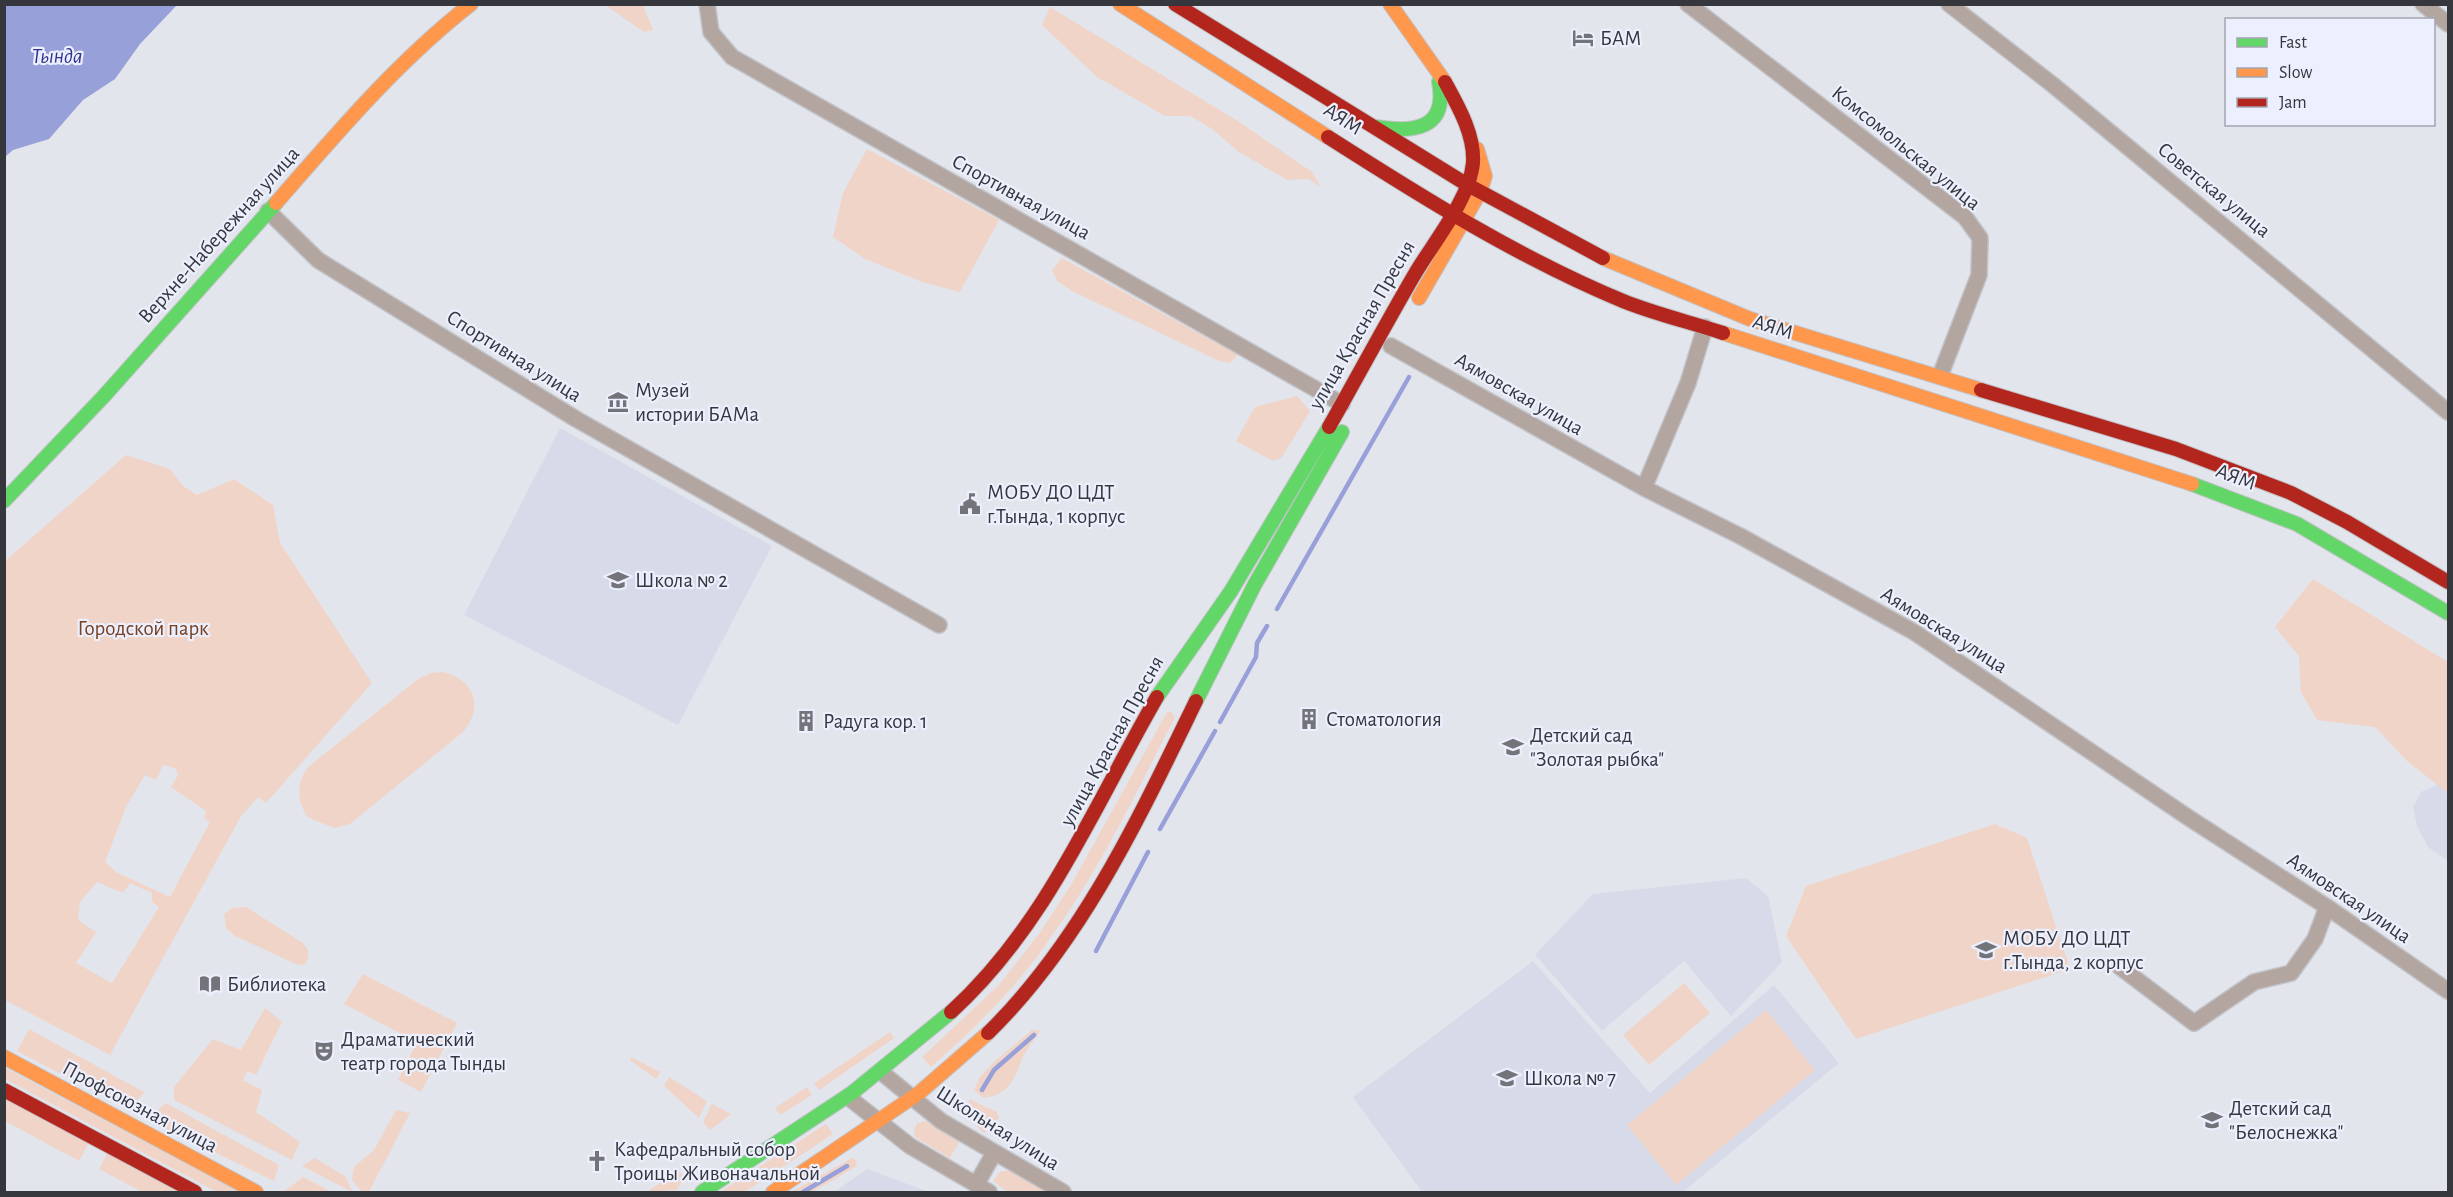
<svg xmlns="http://www.w3.org/2000/svg" width="2453" height="1197" font-family="'Alegreya Sans',sans-serif">
<rect width="100%" height="100%" fill="#e3e5ec"/>
<path fill="#d7dbe9" d="M 560,428 L 772,546 L 678,725 L 464,615 Z
M 2444,782 L 2448,785 L 2448,861 L 2428,847 L 2417,826 L 2413,807 L 2421,792 Z
M 1746,878 L 1768,896 L 1782,962 L 1731,1016 L 1684,961 L 1602,1031 L 1535,955 L 1593,894 Z
M 1533,961 L 1650,1093 L 1774,985 L 1839,1063 L 1683,1192 L 1422,1192 L 1353,1097 Z
M 867,1169 L 929,1192 L 834,1192 Z"/>
<path fill="#f0d4c8" fill-rule="evenodd" d="M 605,5 L 643,5 L 653,30 L 644,32 Z
M 1050,7 L 1241,123 L 1312,172 L 1321,187 L 1308,179 L 1287,180 L 1239,152 L 1212,129 L 1190,116 L 1165,116 L 1097,77 L 1042,25 Z
M 867,149 L 999,220 L 960,292 L 922,282 L 865,259 L 833,237 L 843,193 Z
M 1062,258 L 1238,355 L 1230,363 L 1219,361 L 1072,291 L 1057,281 L 1052,270 Z
M 1297,396 L 1310,411 L 1282,457 L 1273,461 L 1236,441 L 1255,407 Z
M 126,455 L 170,469 L 183,486 L 197,495 L 234,479 L 273,505 L 280,543 L 372,683 L 266,803 L 258,797 L 241,816 L 110,1055 L 5,1000 L 4,562 ZM 163,765 L 175,768 L 178,775 L 171,787 L 206,811 L 204,818 L 210,822 L 170,897 L 116,872 L 105,862 L 126,807 L 145,775 L 156,780 ZM 97,882 L 123,893 L 130,883 L 152,893 L 152,902 L 159,907 L 112,983 L 76,963 L 96,932 L 78,920 L 80,902 Z
M 2313,579 L 2448,662 L 2448,793 L 2408,762 L 2375,727 L 2317,720 L 2301,692 L 2299,656 L 2275,627 Z
M 443,672 C 474,680 485,706 463,732 L 350,824 L 334,828 L 307,817 C 297,799 296,783 308,767 L 418,679 L 431,673 Z
M 1167,712 L 1171,712 L 1175,717 C 1136,793 1099,871 1049,940 C 1016,988 974,1029 931,1067 L 922,1057 L 998,986 L 1039,934 L 1071,885 Z
M 1995,824 L 2027,838 L 2070,969 L 1856,1039 L 1786,936 L 1806,886 Z
M 246,907 L 303,943 L 308,950 L 308,959 L 304,965 L 296,964 L 235,936 L 226,928 L 224,914 L 232,908 Z
M 363,974 L 457,1023 L 421,1092 L 398,1080 L 417,1042 L 344,1004 Z
M 1684,983 L 1710,1013 L 1649,1065 L 1623,1035 Z
M 265,1008 L 282,1022 L 256,1075 L 247,1071 L 243,1080 L 262,1090 L 256,1112 L 300,1142 L 292,1160 L 174,1100 L 174,1087 L 213,1039 L 241,1050 Z
M 1766,1010 L 1815,1070 L 1676,1185 L 1627,1125 Z
M 29,1029 L 144,1092 L 130,1110 L 17,1051 Z
M 1032,1030 L 1040,1031 C 1036,1038 1030,1044 1026,1051 C 1014,1074 1015,1094 983,1098 L 974,1090 L 980,1077 L 993,1063 Z
M 890,1032 L 894,1038 L 819,1090 L 814,1083 Z
M 631,1057 L 660,1072 L 656,1079 L 630,1060 Z
M 4,1067 L 240,1192 L 217,1192 L 5,1079 Z
M 669,1077 L 707,1101 L 699,1118 L 664,1086 Z
M 807,1087 L 812,1095 L 780,1115 L 775,1108 Z
M 4,1097 L 89,1142 L 79,1161 L 5,1121 Z
M 969,1099 L 997,1112 L 999,1118 L 984,1133 C 972,1124 970,1113 969,1099 Z
M 166,1103 L 279,1165 L 274,1181 L 147,1119 Z
M 712,1104 L 731,1114 L 710,1130 L 703,1122 Z
M 396,1110 L 410,1113 L 369,1192 L 362,1192 L 352,1180 L 354,1167 L 374,1150 Z
M 925,1121 L 959,1142 L 950,1158 L 915,1137 L 914,1130 L 917,1123 Z
M 826,1124 L 833,1134 L 745,1192 L 720,1192 Z
M 108,1152 L 184,1192 L 142,1192 L 99,1169 Z
M 315,1158 L 346,1177 L 352,1192 L 302,1166 Z
M 852,1158 L 856,1160 L 857,1166 L 812,1192 L 791,1192 Z
M 679,1170 L 684,1178 L 677,1190 L 647,1192 Z
M 1001,1171 L 1010,1171 L 1047,1192 L 1008,1192 L 993,1181 Z
M 303,1177 L 332,1192 L 283,1192 Z"/>
<path fill="#97a0d8" d="M 5,4 L 177,4 L 177,5 L 140,44 L 115,79 L 83,100 L 49,139 L 13,150 L 5,157 Z"/>
<g fill="none" stroke-linecap="round" stroke-linejoin="round">
<path stroke="#97a0d8" stroke-width="4.5" d="M 1277,609 L 1409,377
M 1220,722 L 1256,657 L 1257,643 L 1267,626
M 1160,829 L 1215,731
M 1096,951 L 1148,852
M 982,1090 L 994,1070 L 1034,1035
M 803,1192 L 847,1166"/>
<defs>
<path id="street" d="M 707,4 L 711,32 L 732,57 L 1342,404
M 1688,4 L 1965,217 L 1980,238 L 1979,275 L 1940,376
M 1949,4 L 2053,85 L 2448,412
M 2423,4 L 2448,24
M 268,211 L 318,260 L 576,419 L 939,625
M 1391,346 L 1644,488 L 1742,537 L 1914,632 L 2189,818 L 2327,907 L 2448,991
M 1644,488 L 1688,383 L 1705,327
M 2120,967 L 2194,1023 L 2254,982 L 2291,973 L 2315,939 L 2327,907
M 881,1072 L 941,1121 L 1063,1192
M 848,1097 L 910,1146 L 989,1192
M 976,1185 L 994,1153"/>
<path id="fast" d="M 1376,127 C 1414,133 1448,129 1439,82
M 2192,484 L 2297,524 L 2448,613
M 4,501 L 104,396 L 276,203
M 1157,697 L 1231,591 L 1329,427
M 1196,701 L 1255,584 L 1342,432
M 702,1192 L 852,1093 L 951,1012"/>
<path id="slow" d="M 1120,4 L 1328,137
M 1390,4 L 1445,82
M 276,203 C 337,133 398,61 471,4
M 1603,258 L 1750,319 L 1981,390
M 1419,298 L 1480,192 L 1485,176 L 1477,149
M 1723,333 L 2192,484
M 4,1057 L 256,1192
M 773,1192 L 919,1093 L 988,1033"/>
<path id="jam" d="M 1175,4 L 1466,184 L 1603,258
M 1328,137 C 1422,197 1519,258 1623,301 C 1655,314 1690,322 1723,333
M 1981,390 L 2176,449 L 2291,493 L 2347,522 L 2448,582
M 1329,427 C 1358,376 1386,323 1416,272 C 1434,242 1470,198 1473,163 C 1475,135 1458,106 1445,82
M 951,1012 C 1046,926 1094,806 1157,697
M 988,1033 C 1082,941 1139,818 1196,701
M 4,1090 L 195,1192"/>
</defs>
<use href="#street" stroke="#c1c3c8" stroke-width="18"/>
<use href="#fast" stroke="#c1c3c8" stroke-width="16"/>
<use href="#slow" stroke="#c1c3c8" stroke-width="16"/>
<use href="#jam" stroke="#c1c3c8" stroke-width="16"/>
<use href="#street" stroke="#b3a5a0" stroke-width="15"/>
<use href="#fast" stroke="#63d668" stroke-width="14"/>
<use href="#slow" stroke="#ff974d" stroke-width="14"/>
<use href="#jam" stroke="#b3261e" stroke-width="14"/>
</g>
<defs>
<symbol id="hotel-bare" viewBox="-9 -9 18 18"><path d="M-6-4.5h1.5V1H6V5H4.5V3h-9V5H-6ZM-4 0a1.8 1.8 0 1 1 3.6 0ZM.5 0V-2.5h3Q6-2.5 6 0Z" fill="#73747a" stroke="#eceffd" stroke-width="2.5" paint-order="stroke"/></symbol>
<symbol id="museum-bare" viewBox="-9 -9 18 18"><path d="M0-6L6-3V-2H-6V-3ZM-5-1h2V3h-2ZM-1-1h2V3h-2ZM3-1h2V3H3ZM-6 4H6V6H-6Z" fill="#73747a" stroke="#eceffd" stroke-width="2.5" paint-order="stroke"/></symbol>
<symbol id="civic-bare" viewBox="-9 -9 18 18"><path d="M-.6-6.5H3V-4.5H.6V-3L4-1V1h2V6H-6V1h2V-1L-.6-3ZM-1.2 2.5V6h2.4V2.5Z" fill="#73747a" stroke="#eceffd" stroke-width="2.5" paint-order="stroke"/></symbol>
<symbol id="school-bare" viewBox="-9 -9 18 18"><path d="M0-5L7-2L0 1L-7-2ZM-4 1L0 2.5L4 1V4Q0 6-4 4Z" fill="#73747a" stroke="#eceffd" stroke-width="2.5" paint-order="stroke"/></symbol>
<symbol id="building-bare" viewBox="-9 -9 18 18"><path d="M-4-6H4V6H1V3H-1V6H-4ZM-2.5-4.3h1.7v1.8h-1.7ZM.8-4.3h1.7v1.8H.8ZM-2.5-1h1.7V.8h-1.7ZM.8-1h1.7V.8H.8Z" fill="#73747a" stroke="#eceffd" stroke-width="2.5" paint-order="stroke"/></symbol>
<symbol id="library-bare" viewBox="-9 -9 18 18"><path d="M-6-4Q-3-5.5-.7-3.5V5Q-3 3-6 4ZM6-4Q3-5.5 .7-3.5V5Q3 3 6 4Z" fill="#73747a" stroke="#eceffd" stroke-width="2.5" paint-order="stroke"/></symbol>
<symbol id="theatre-bare" viewBox="-9 -9 18 18"><path d="M-5-5.5Q0-4 5-5.5V0Q5 5 0 6Q-5 5-5 0ZM-3.3-2.5H-1v1.5H-3.3ZM1-2.5H3.3v1.5H1ZM-2.8 1Q0 5.5 2.8 1Z" fill="#73747a" stroke="#eceffd" stroke-width="2.5" paint-order="stroke"/></symbol>
<symbol id="church-bare" viewBox="-9 -9 18 18"><path d="M-1.2-6h2.4v3.5h3.3v2.4h-3.3V6h-2.4V-.1h-3.3v-2.4h3.3Z" fill="#73747a" stroke="#eceffd" stroke-width="2.5" paint-order="stroke"/></symbol>
</defs>
<g fill-rule="evenodd">
<use href="#hotel-bare" x="1568" y="23" width="30" height="30"/>
<use href="#museum-bare" x="603" y="387" width="30" height="30"/>
<use href="#civic-bare" x="955" y="489" width="30" height="30"/>
<use href="#school-bare" x="603" y="565" width="30" height="30"/>
<use href="#building-bare" x="1294" y="704" width="30" height="30"/>
<use href="#building-bare" x="791" y="706" width="30" height="30"/>
<use href="#school-bare" x="1498" y="732" width="30" height="30"/>
<use href="#school-bare" x="1971" y="935" width="30" height="30"/>
<use href="#library-bare" x="195" y="969" width="30" height="30"/>
<use href="#theatre-bare" x="309" y="1036" width="30" height="30"/>
<use href="#school-bare" x="1492" y="1063" width="30" height="30"/>
<use href="#school-bare" x="2197" y="1105" width="30" height="30"/>
<use href="#church-bare" x="582" y="1146" width="30" height="30"/>
</g>
<g text-anchor="middle" dominant-baseline="central" stroke-width="4.5" stroke-linejoin="round" paint-order="stroke">
<g font-size="21" fill="#36373d" stroke="#eceffd" text-anchor="start">
<text x="1600" y="38">БАМ</text>
<text x="635" y="390">Музей<tspan x="635" dy="24">истории БАМа</tspan></text>
<text x="987" y="492">МОБУ ДО ЦДТ<tspan x="987" dy="24">г.Тында, 1 корпус</tspan></text>
<text x="635" y="580">Школа № 2</text>
<text x="1326" y="719">Стоматология</text>
<text x="823" y="721">Радуга кор. 1</text>
<text x="1530" y="735">Детский сад<tspan x="1530" dy="24">"Золотая рыбка"</tspan></text>
<text x="2003" y="938">МОБУ ДО ЦДТ<tspan x="2003" dy="24">г.Тында, 2 корпус</tspan></text>
<text x="227" y="984">Библиотека</text>
<text x="341" y="1039">Драматический<tspan x="341" dy="24">театр города Тынды</tspan></text>
<text x="1524" y="1078">Школа № 7</text>
<text x="2229" y="1108">Детский сад<tspan x="2229" dy="24">"Белоснежка"</tspan></text>
<text x="614" y="1149">Кафедральный собор<tspan x="614" dy="24">Троицы Живоначальной</tspan></text>
</g>
<g font-size="21" fill="#36373d" stroke="#eceffd">
<text transform="translate(1343 119) rotate(33)">АЯМ</text>
<text transform="translate(1906 148) rotate(39)">Комсомольская улица</text>
<text transform="translate(2214 190) rotate(39)">Советская улица</text>
<text transform="translate(1021 197) rotate(29)">Спортивная улица</text>
<text transform="translate(219 235) rotate(-48)">Верхне-Набережная улица</text>
<text transform="translate(1362 325) rotate(-60)">улица Красная Пресня</text>
<text transform="translate(1773 327) rotate(18)">АЯМ</text>
<text transform="translate(514 356) rotate(32)">Спортивная улица</text>
<text transform="translate(1519 394) rotate(30)">Аямовская улица</text>
<text transform="translate(2236 477) rotate(21)">АЯМ</text>
<text transform="translate(1944 630) rotate(32)">Аямовская улица</text>
<text transform="translate(1112 741) rotate(-61)">улица Красная Пресня</text>
<text transform="translate(2349 898) rotate(34)">Аямовская улица</text>
<text transform="translate(140 1107) rotate(28)">Профсоюзная улица</text>
<text transform="translate(998 1128) rotate(32)">Школьная улица</text>
</g>
<g font-size="21" fill="#774020" stroke="#eceffd">
<text x="143" y="628">Городской парк</text>
</g>
<g font-size="22" font-style="italic" fill="#31328f" stroke="#eceffd">
<text x="57" y="56">Тында</text>
</g>
</g>
<rect width="2453" height="1197" fill="none" stroke="#36373d" stroke-width="12"/>
<rect x="2225" y="18" width="210" height="108" fill="#eceffd" stroke="#a3a5b0" stroke-width="1.5"/>
<rect x="2237" y="38" width="30" height="9" fill="#63d668" stroke="#a3a5b0" stroke-width="1.5"/>
<text x="2279" y="48" font-size="18" fill="#36373d">Fast</text>
<rect x="2237" y="68" width="30" height="9" fill="#ff974d" stroke="#a3a5b0" stroke-width="1.5"/>
<text x="2279" y="78" font-size="18" fill="#36373d">Slow</text>
<rect x="2237" y="98" width="30" height="9" fill="#b3261e" stroke="#a3a5b0" stroke-width="1.5"/>
<text x="2279" y="108" font-size="18" fill="#36373d">Jam</text>
</svg>
